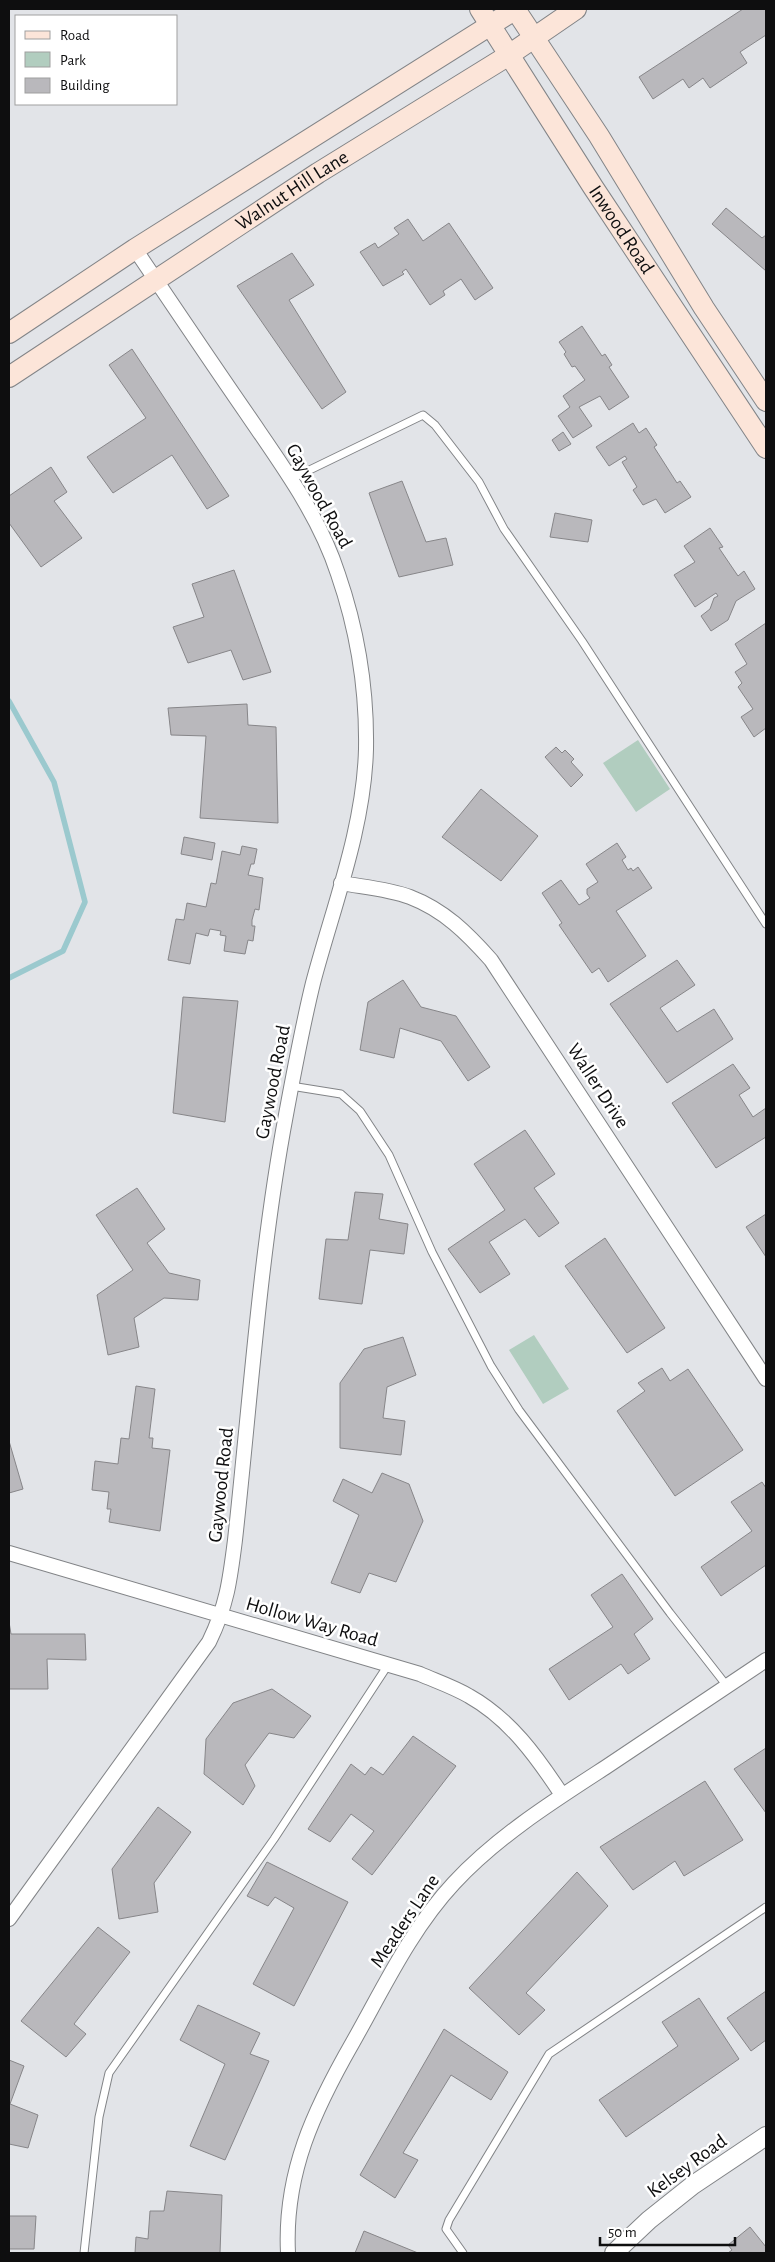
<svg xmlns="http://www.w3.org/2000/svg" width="775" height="2262" font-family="'Alegreya Sans',sans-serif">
<rect width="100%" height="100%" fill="#e2e4e8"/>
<path fill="#b1cdbf" d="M 638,740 L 670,789 L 636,812 L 603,763 Z
M 534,1335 L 569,1389 L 543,1404 L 509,1350 Z"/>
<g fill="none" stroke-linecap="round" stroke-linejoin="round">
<path stroke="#9bc9ce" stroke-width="5.5" d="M 9,701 L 54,782 L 85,902 L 63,951 L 9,978"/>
</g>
<path fill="#b9b8bc" stroke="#878689" d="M 743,9 L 765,9 L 766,11 L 766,35 L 740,52 L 747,63 L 710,88 L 703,78 L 689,88 L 683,79 L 653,99 L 639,77 Z
M 726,208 L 762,238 L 766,235 L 766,271 L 712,224 Z
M 408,219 L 423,241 L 449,223 L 493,288 L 475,300 L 461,279 L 443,291 L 445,295 L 430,305 L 406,269 L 402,272 L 404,274 L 383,286 L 360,252 L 375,243 L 378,248 L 399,234 L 394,228 Z
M 292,253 L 314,285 L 289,300 L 346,392 L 322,409 L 237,286 Z
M 582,326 L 602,356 L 605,354 L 612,365 L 609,367 L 629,397 L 609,410 L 600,396 L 579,407 L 592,426 L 573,438 L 558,416 L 570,407 L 563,396 L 585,380 L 575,366 L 572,367 L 564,354 L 566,352 L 559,342 Z
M 132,349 L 229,496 L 207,509 L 172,455 L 113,493 L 87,457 L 146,418 L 109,365 Z
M 633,423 L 639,433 L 646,428 L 657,445 L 654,447 L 677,483 L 680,481 L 691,497 L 665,513 L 656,499 L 643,505 L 633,490 L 637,487 L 622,462 L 627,459 L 625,456 L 609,466 L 596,447 Z
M 563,432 L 571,444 L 559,451 L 552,440 Z
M 51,467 L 67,492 L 54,501 L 82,538 L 41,567 L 9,523 L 9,496 Z
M 402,481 L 426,542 L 446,538 L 453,565 L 399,577 L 369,493 Z
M 555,513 L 592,520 L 588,542 L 550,537 Z
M 710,528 L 723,547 L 719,548 L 738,576 L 744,571 L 755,589 L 736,601 L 728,620 L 711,631 L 701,616 L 710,609 L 714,598 L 718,596 L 716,593 L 695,607 L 674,575 L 695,562 L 684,546 Z
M 234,570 L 271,672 L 243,680 L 231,650 L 188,663 L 173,627 L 204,617 L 192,584 Z
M 766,623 L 766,728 L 754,737 L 741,717 L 753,709 L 738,687 L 742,683 L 735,672 L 747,664 L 735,644 Z
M 247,704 L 248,725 L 276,727 L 278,823 L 200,818 L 206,736 L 171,735 L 168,708 Z
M 556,747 L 562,753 L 565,750 L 574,759 L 571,762 L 583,775 L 571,787 L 545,757 Z
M 481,789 L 538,836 L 501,881 L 442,837 Z
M 184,837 L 215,843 L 212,860 L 181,854 Z
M 617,843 L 626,857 L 622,860 L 628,870 L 631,868 L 633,871 L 638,867 L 652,888 L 616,911 L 646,956 L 608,982 L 599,968 L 592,973 L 559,925 L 562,923 L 542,893 L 561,880 L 579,905 L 590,898 L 587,894 L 587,889 L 598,882 L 586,864 Z
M 242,846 L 257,849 L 254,864 L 251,864 L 248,875 L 263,878 L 259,910 L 255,909 L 252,920 L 252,926 L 255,926 L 253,941 L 248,940 L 245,954 L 224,951 L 226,936 L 220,935 L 221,931 L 210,929 L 208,936 L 196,933 L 190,964 L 168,960 L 176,919 L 184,920 L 187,903 L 206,907 L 211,883 L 216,884 L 222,851 L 240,855 Z
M 677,960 L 695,985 L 660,1008 L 677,1032 L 714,1009 L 733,1039 L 667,1083 L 610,1004 Z
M 403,980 L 421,1007 L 456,1016 L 490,1067 L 468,1081 L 441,1041 L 400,1028 L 394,1058 L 360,1050 L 368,1002 Z
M 183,997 L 238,1001 L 225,1122 L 173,1113 Z
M 733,1064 L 750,1088 L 739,1095 L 753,1117 L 766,1108 L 766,1137 L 716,1168 L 672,1103 Z
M 525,1130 L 555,1174 L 534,1188 L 559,1223 L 539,1237 L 525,1219 L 489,1242 L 510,1274 L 480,1293 L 448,1249 L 505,1210 L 474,1164 Z
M 137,1188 L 165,1229 L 147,1243 L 169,1273 L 200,1280 L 198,1300 L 164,1298 L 134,1318 L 139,1347 L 108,1355 L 97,1295 L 133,1270 L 96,1215 Z
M 355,1192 L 383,1194 L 379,1219 L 408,1224 L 404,1254 L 370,1250 L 362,1304 L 319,1299 L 326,1239 L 348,1240 Z
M 766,1214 L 766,1257 L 746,1227 Z
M 605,1238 L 665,1328 L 627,1353 L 565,1266 Z
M 403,1337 L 416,1375 L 387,1387 L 383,1418 L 405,1421 L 401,1455 L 340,1448 L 340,1383 L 364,1349 Z
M 662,1368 L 670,1381 L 688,1369 L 743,1450 L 675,1496 L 617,1411 L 645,1391 L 638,1383 Z
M 136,1386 L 155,1389 L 149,1438 L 153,1438 L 152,1448 L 170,1450 L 160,1531 L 109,1522 L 111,1509 L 107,1509 L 109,1492 L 92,1490 L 95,1461 L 118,1464 L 121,1438 L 129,1439 Z
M 9,1441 L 23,1489 L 9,1493 Z
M 382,1473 L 409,1484 L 423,1521 L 396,1582 L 369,1573 L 360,1593 L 331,1583 L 359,1515 L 333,1501 L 343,1479 L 372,1493 Z
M 762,1482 L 766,1488 L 766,1565 L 721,1596 L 701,1567 L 752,1531 L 731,1502 Z
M 622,1574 L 653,1619 L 634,1634 L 650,1659 L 628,1674 L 621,1664 L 569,1700 L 549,1669 L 613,1627 L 591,1595 Z
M 9,1622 L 11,1634 L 85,1634 L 86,1660 L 47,1659 L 48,1689 L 9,1689 Z
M 272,1689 L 311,1716 L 294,1738 L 269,1733 L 245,1765 L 255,1786 L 243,1805 L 204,1774 L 206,1739 L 233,1703 Z
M 413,1736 L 456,1766 L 372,1875 L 352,1859 L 374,1831 L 351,1814 L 330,1842 L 308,1829 L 351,1764 L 365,1775 L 371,1767 L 383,1775 Z
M 766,1748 L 766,1813 L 734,1769 Z
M 705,1781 L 743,1840 L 684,1876 L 675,1861 L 633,1890 L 600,1847 Z
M 158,1807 L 191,1832 L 154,1883 L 158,1912 L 119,1919 L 112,1869 Z
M 267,1862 L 348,1902 L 294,2006 L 253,1984 L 294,1908 L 275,1897 L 268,1906 L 247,1896 Z
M 577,1872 L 608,1906 L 526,1993 L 545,2010 L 519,2035 L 469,1988 Z
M 98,1927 L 130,1952 L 74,2024 L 86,2034 L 66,2057 L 21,2021 Z
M 766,1991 L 766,2040 L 751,2051 L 727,2018 Z
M 699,1998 L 739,2059 L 626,2137 L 599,2100 L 678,2046 L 662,2022 Z
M 198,2005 L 260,2033 L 250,2054 L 269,2061 L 225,2160 L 190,2146 L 225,2064 L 180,2040 Z
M 444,2029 L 508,2072 L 491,2100 L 451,2075 L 403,2153 L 418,2160 L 395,2198 L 360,2175 Z
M 9,2060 L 24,2066 L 10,2104 L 38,2115 L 28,2148 L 9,2144 Z
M 167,2191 L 222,2195 L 220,2253 L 135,2253 L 136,2237 L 148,2239 L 150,2211 L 164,2211 Z
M 9,2216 L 36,2216 L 34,2249 L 9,2249 Z
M 750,2227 L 766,2247 L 766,2253 L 728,2253 L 732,2250 L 728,2245 Z
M 364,2231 L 418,2253 L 355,2253 Z"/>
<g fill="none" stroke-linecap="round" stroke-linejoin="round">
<defs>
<path id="service" d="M 291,479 L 423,415 L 435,425 L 479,482 L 504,529 L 582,641 L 766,924
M 291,1086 L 341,1094 L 360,1111 L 389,1155 L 432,1252 L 491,1366 L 519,1410 L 670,1613 L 727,1686
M 84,2253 L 99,2117 L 109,2073 L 274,1839 L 388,1665
M 463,2253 L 446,2229 L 449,2220 L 549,2054 L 766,1907"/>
<path id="minor" d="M 341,883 C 363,887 389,889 410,897 C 444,910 467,933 491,960 L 766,1379
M 9,1553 L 420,1674 C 436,1681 454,1687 469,1696 C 510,1719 537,1757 562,1795
M 9,1919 L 209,1642 C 227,1605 230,1580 235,1540 C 250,1404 259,1266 283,1131 C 292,1082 301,1032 313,983 C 333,907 364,829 366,749 C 367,691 357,629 338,574 C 319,515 281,464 247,414 C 209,359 172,304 135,249
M 288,2253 C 284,2173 314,2110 353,2042 C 383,1989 411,1929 454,1883 C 498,1836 552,1802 606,1767 C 659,1731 713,1696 766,1660"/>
<path id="tertiary" d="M 614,2253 L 649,2220 L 693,2185 L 766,2136"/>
<g id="secondary">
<path id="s1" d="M 480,9 L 593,187 L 766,448"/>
<path d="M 515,9 L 599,136 L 704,308 L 766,401"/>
<path d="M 9,333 L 135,249 L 516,9"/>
<path id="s2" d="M 9,377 L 318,173 L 509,55 L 576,9"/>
</g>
</defs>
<use href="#service" stroke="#828487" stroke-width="9"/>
<use href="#minor" stroke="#828487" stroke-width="16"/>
<use href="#tertiary" stroke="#828487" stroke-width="20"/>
<use href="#secondary" stroke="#828487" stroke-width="22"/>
<use href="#service" stroke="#fff" stroke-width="7"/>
<use href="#minor" stroke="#fff" stroke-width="14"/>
<use href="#tertiary" stroke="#fff" stroke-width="18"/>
<use href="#secondary" stroke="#fce5d9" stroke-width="20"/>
</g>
<g text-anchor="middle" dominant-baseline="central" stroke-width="5" stroke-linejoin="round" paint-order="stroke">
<g font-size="20" fill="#0e0e0f" stroke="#fff">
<text stroke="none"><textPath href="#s2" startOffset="339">Walnut Hill Lane</textPath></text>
<text stroke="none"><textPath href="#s1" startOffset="262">Inwood Road</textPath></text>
<text transform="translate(319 496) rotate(61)">Gaywood Road</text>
<text transform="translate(273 1082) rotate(-79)">Gaywood Road</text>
<text transform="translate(598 1086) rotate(57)">Waller Drive</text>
<text transform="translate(221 1485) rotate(-84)">Gaywood Road</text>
<text transform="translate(312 1622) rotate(16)">Hollow Way Road</text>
<text transform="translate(405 1921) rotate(-56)">Meaders Lane</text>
<text transform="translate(687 2166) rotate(-36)">Kelsey Road</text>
</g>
</g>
<rect width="775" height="2262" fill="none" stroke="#0e0e0f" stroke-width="20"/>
<rect x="15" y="15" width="162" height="90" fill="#ffffff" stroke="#9f9f9f"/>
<rect x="25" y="31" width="25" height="8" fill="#fce5d9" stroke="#9f9f9f"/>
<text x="60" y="40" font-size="15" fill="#0e0e0f">Road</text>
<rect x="25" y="52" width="25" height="15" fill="#b1cdbf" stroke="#9f9f9f"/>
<text x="60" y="65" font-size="15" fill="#0e0e0f">Park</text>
<rect x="25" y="78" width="25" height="15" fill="#b9b8bc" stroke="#9f9f9f"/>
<text x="60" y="90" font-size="15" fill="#0e0e0f">Building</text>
<path d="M600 2237v8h135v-8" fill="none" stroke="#0e0e0f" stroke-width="2.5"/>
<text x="608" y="2237" font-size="15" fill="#0e0e0f" stroke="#ffffff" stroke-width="4" paint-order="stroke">50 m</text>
</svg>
